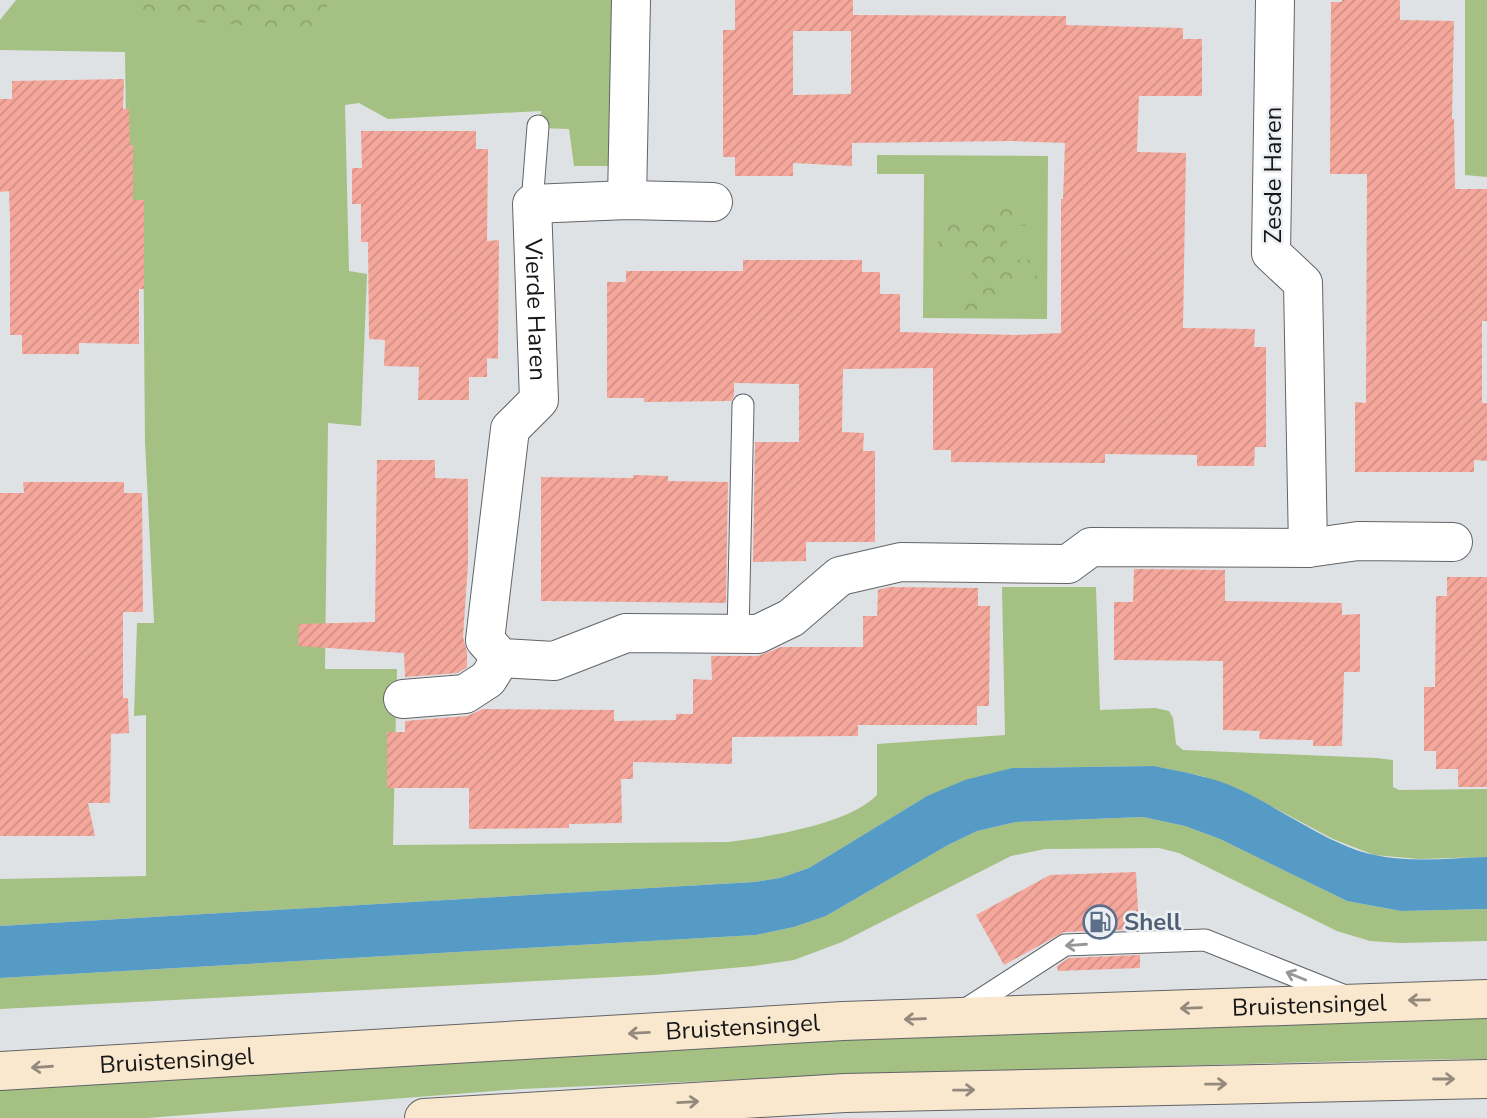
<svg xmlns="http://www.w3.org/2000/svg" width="1487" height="1118" font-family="'Nunito Sans',sans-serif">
<defs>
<pattern id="forest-crowns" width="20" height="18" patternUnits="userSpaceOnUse" patternTransform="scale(1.75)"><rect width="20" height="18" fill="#a4c082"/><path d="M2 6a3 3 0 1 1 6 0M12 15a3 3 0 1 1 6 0" fill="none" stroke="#8ca470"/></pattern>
<pattern id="building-hatch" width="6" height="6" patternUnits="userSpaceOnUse" patternTransform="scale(1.75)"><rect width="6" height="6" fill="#f5a79b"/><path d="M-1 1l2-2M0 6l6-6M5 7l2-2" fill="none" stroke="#d18f85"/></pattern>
</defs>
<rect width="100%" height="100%" fill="#dfe2e5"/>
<path fill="#a4c082" d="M 16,0 L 615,0 L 619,166 L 574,166 L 569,129 L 539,128 L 541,111 L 388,119 L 359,103 L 345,105 L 349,271 L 367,274 L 361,426 L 328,423 L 325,669 L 397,669 L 393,845 L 728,842 C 768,837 849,824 877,795 L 877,744 L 1005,735 L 1002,587 L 1096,587 L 1100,710 L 1155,708 L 1169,711 L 1173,718 L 1176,744 L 1183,750 L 1376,758 L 1393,760 L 1393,787 L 1399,790 L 1487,789 L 1487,857 L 1419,859 L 1374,855 L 1333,839 L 1239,789 L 1202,776 L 1154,766 L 1012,768 L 927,796 L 809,868 L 780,878 L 754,882 L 0,926 L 0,879 L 146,876 L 146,715 L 134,716 L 137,623 L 154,623 L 145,442 L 143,211 L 127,202 L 125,52 L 0,50 L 0,20 Z
M 1465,0 L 1487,0 L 1487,177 L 1465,175 Z
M 877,155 L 1048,156 L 1047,319 L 923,318 L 924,174 L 877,174 Z
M 1143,817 L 1185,826 L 1220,839 L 1347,901 L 1401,911 L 1487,909 L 1487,941 L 1400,943 L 1370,941 L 1337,931 L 1179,853 L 1159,848 L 1045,849 L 1011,856 L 842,942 L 794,960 L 754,966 L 654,975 L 0,1009 L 0,978 L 756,935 L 794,927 L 826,916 L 948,845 L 977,831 L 1016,822 Z
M 1487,1018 L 1487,1059 L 1391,1060 L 847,1075 L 521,1089 L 147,1118 L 0,1118 L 0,1089 L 845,1039 Z"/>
<path fill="url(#forest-crowns)" d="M 133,0 L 332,0 L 308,30 L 155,19 Z
M 981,208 L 1028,209 L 1028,226 L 1007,226 L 1007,259 L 1037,260 L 1037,284 L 998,283 L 997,315 L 961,314 L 962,293 L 972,293 L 972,250 L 938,249 L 939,221 L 967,221 L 966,233 L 980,234 Z"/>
<path fill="#559bc6" d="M 1154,766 C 1183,772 1214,777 1241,790 C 1281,809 1333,847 1375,855 C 1411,863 1451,858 1487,857 L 1487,909 L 1401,911 L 1347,901 L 1220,839 L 1185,826 L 1143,817 L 1016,822 L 977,831 L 948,845 L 826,916 L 794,927 L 756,935 L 0,978 L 0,926 L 754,882 L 780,878 L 809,868 L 927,796 L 965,780 L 1012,768 Z"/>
<path fill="url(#building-hatch)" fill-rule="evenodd" d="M 735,0 L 853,0 L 853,15 L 1066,16 L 1066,25 L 1183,28 L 1183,39 L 1202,39 L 1202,96 L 1139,96 L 1137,152 L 1186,153 L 1183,328 L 1255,329 L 1254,347 L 1266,347 L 1266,447 L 1255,447 L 1254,466 L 1197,466 L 1197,455 L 1105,454 L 1105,463 L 951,462 L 951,450 L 933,450 L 933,368 L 843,369 L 842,432 L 864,433 L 863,451 L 875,451 L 875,542 L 806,542 L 806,561 L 753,562 L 755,442 L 799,442 L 799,384 L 734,383 L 734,396 L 731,401 L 644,402 L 644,398 L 607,398 L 607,282 L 626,282 L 626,271 L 743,271 L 743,260 L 862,260 L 862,272 L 880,272 L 880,294 L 900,294 L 900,332 L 1016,335 L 1061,333 L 1061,199 L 1063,199 L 1065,143 L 1012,141 L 852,143 L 852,166 L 793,163 L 793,176 L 735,176 L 735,157 L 723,157 L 723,30 L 735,30 ZM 793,31 L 851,31 L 851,94 L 793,95 Z
M 1342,0 L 1400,0 L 1400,20 L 1454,21 L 1452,119 L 1454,119 L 1455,189 L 1487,189 L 1487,321 L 1482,321 L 1482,403 L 1487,403 L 1487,461 L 1474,460 L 1474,472 L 1355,472 L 1355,402 L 1366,403 L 1367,174 L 1330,174 L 1331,2 L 1342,2 Z
M 124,79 L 123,109 L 129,109 L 130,145 L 133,145 L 133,200 L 144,200 L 144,289 L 139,289 L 139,344 L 79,343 L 79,354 L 22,354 L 22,335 L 10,335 L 10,219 L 9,191 L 0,192 L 0,99 L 12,99 L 12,81 Z
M 361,131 L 476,131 L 476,149 L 488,149 L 487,241 L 499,240 L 498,359 L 487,358 L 487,377 L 469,377 L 469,400 L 418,400 L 419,367 L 384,366 L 385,340 L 369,339 L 368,242 L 361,242 L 361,204 L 352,204 L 352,168 L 362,168 Z
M 377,460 L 435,460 L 435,478 L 468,479 L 468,564 L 463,637 L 467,652 L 467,667 L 458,673 L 405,677 L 404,653 L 298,646 L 299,624 L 375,622 Z
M 633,475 L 668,476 L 668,481 L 728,482 L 726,603 L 541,601 L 541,477 L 633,478 Z
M 23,482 L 124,482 L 124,493 L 142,493 L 143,612 L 123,612 L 123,698 L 128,698 L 129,733 L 111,734 L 110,803 L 88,803 L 95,836 L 0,836 L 0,493 L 24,493 Z
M 1134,569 L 1225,570 L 1225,601 L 1342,603 L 1342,615 L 1360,614 L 1360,672 L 1344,672 L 1342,746 L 1313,746 L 1313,740 L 1259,739 L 1260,731 L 1223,730 L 1223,661 L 1114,660 L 1114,602 L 1133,602 Z
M 1447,577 L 1487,577 L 1487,787 L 1458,787 L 1458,769 L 1436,769 L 1436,751 L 1424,751 L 1424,687 L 1435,687 L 1436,596 L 1447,596 Z
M 889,587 L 978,588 L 978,606 L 990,606 L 989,706 L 977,706 L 977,725 L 858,725 L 858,736 L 732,737 L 732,764 L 633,762 L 633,779 L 621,779 L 622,823 L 569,824 L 569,828 L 469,829 L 469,788 L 387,788 L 387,732 L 405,732 L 405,721 L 467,716 L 483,709 L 614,710 L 614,721 L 676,720 L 676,714 L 693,714 L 693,679 L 712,680 L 711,656 L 758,656 L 781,647 L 863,647 L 863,616 L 877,616 L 878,590 Z
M 1136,872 L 1139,929 L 1064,932 L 1004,965 L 976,915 L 1050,875 Z
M 1140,955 L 1140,968 L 1058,971 L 1057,966 L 1069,958 Z"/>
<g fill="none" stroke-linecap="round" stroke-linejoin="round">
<defs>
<path id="lane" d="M 532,204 L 538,126
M 738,634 L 743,405
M 963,1011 L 1065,945 L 1205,940 L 1345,996"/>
<g id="street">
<path d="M 1275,0 L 1271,253 L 1303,283 L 1308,548"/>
<path d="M 627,200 L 631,0"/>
<path id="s1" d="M 713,202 L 627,200 L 532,204 L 539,400 L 510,429 L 485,640 L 501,658 L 554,661 L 626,633 L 758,634 L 791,618 L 840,576 L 901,562 L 1068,564 L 1091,547 L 1308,548 L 1358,541 L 1453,542"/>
<path d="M 403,699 L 465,694 L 488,679 L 501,658"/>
</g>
<g id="secondary">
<path id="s2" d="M 0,1071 L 843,1021 L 1487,999"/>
<path d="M 424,1118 L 845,1093 L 1487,1079"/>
</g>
</defs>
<use href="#lane" stroke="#626467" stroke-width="23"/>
<use href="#street" stroke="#626467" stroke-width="40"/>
<use href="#secondary" stroke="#626467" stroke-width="40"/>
<use href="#lane" stroke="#fff" stroke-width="21"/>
<use href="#street" stroke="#fff" stroke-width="38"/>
<use href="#secondary" stroke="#f9e7ce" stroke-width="38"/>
</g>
<defs><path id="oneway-shaft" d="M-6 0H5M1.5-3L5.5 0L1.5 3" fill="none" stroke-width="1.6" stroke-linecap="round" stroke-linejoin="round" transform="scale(1.75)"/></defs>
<g stroke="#969697">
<use href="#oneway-shaft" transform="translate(1076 945) rotate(176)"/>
<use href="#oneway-shaft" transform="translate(1296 976) rotate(-158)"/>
</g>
<g stroke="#93897c">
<use href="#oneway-shaft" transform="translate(1419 1000) rotate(179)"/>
<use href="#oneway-shaft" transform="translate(1191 1008) rotate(178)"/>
<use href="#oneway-shaft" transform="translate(915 1019) rotate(178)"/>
<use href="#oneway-shaft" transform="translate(639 1033) rotate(177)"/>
<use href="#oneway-shaft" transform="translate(42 1067) rotate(176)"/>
<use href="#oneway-shaft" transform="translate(1444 1079)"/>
<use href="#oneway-shaft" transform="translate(1216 1084) rotate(-1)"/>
<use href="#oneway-shaft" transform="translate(964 1090) rotate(-1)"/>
<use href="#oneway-shaft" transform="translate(688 1102) rotate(-3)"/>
</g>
<defs>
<symbol id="fuel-ring" viewBox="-11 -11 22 22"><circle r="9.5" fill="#eceff2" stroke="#5c6f8a" stroke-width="1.5"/><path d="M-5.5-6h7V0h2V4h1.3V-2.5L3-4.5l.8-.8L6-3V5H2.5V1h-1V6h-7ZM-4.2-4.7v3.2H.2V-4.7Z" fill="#5c6f8a"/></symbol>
</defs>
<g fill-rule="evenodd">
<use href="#fuel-ring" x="1081" y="903" width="38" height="38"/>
</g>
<g text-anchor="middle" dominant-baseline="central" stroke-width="5" stroke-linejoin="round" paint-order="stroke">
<g font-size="24" fill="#161617" stroke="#eceff2">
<text transform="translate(1273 175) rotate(-90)">Zesde Haren</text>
<text stroke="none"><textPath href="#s1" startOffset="287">Vierde Haren</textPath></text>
<text stroke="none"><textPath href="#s2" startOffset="1311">Bruistensingel</textPath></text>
<text stroke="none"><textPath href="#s2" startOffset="744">Bruistensingel</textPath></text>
<text stroke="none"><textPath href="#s2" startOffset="177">Bruistensingel</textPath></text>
</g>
<g font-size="24" font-weight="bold" fill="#4e5e75" stroke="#eceff2" text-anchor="start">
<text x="1124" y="922">Shell</text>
</g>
</g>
</svg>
